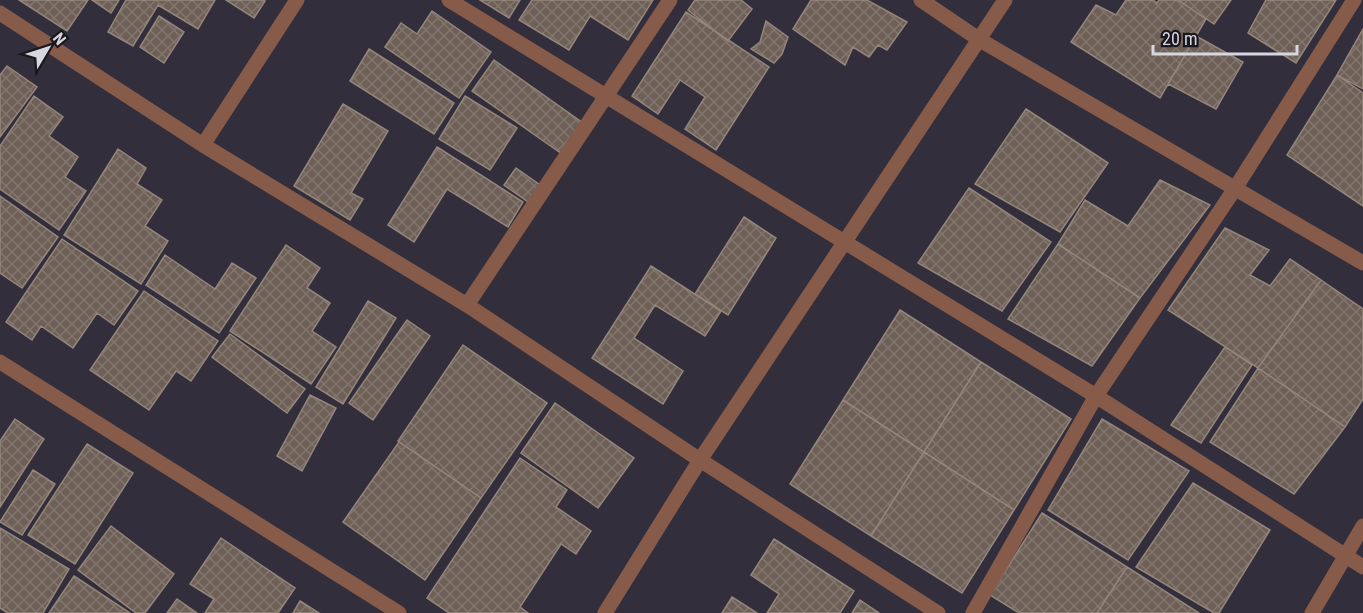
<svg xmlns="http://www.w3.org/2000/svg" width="1363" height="613" font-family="'Roboto Condensed',sans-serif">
<defs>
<pattern id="building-cross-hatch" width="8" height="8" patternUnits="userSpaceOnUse" patternTransform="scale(1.5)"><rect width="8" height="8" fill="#6e6056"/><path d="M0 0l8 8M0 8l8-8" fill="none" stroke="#82766e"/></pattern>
</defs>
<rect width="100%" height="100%" fill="#322e3b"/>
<path fill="url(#building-cross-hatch)" stroke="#94867b" stroke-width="1.5" d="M 19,0 L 88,0 L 67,31 Z
M 92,0 L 119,0 L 111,13 Z
M 126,0 L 215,0 L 198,29 L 158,5 L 133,46 L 108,32 Z
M 226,0 L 263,0 L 265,1 L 254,18 Z
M 480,0 L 520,0 L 509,18 Z
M 532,0 L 653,0 L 628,40 L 590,16 L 569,50 L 519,20 Z
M 695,0 L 741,0 L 752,9 L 728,41 L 688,10 Z
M 811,0 L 867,0 L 907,22 L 887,50 L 878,45 L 869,57 L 853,47 L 845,65 L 793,29 Z
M 1126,0 L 1153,0 L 1157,3 L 1159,0 L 1178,0 L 1206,19 L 1160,98 L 1071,42 L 1096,5 L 1116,15 Z
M 1178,0 L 1231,0 L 1214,24 Z
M 1266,0 L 1336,0 L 1296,63 L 1248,33 Z
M 432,11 L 491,52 L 459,98 L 385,47 L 401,23 L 417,34 Z
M 686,12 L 769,67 L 716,150 L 685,129 L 705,97 L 680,80 L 658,114 L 632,96 Z
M 159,16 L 184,32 L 164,63 L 140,47 Z
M 766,21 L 788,37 L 782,54 L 774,63 L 751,49 L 760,42 Z
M 1363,29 L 1363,89 L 1337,75 Z
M 1196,36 L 1243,62 L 1216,109 L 1168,84 Z
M 369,49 L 454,103 L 434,134 L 350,81 Z
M 494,60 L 583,123 L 562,154 L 472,91 Z
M 7,66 L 37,87 L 0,137 L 0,75 Z
M 1337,75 L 1363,93 L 1363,206 L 1287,155 Z
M 34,96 L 63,117 L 49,136 L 78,157 L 65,177 L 86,191 L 59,230 L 0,189 L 0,146 Z
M 465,96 L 517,128 L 490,170 L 439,139 Z
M 343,104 L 388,131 L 351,193 L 363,199 L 350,220 L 294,186 Z
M 1026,109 L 1108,163 L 1060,232 L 975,184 Z
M 437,147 L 523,202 L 508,227 L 447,189 L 414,242 L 388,225 Z
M 118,149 L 146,168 L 137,184 L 162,200 L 145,226 L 168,241 L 141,284 L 64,235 Z
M 516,168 L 543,187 L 531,204 L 504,185 Z
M 1160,180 L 1210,205 L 1140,298 L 1058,244 L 1085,200 L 1128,226 Z
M 969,188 L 1051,242 L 1002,311 L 918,263 Z
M 0,196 L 58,237 L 22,288 L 0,273 Z
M 744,217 L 776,238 L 728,315 L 695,294 Z
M 1225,228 L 1269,250 L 1250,275 L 1270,286 L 1290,259 L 1321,280 L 1258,368 L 1168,310 Z
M 62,239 L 138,291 L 114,325 L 97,313 L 73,348 L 41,326 L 32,340 L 6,322 Z
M 1058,244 L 1140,298 L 1092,366 L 1008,319 Z
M 286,245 L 320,268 L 307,288 L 330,303 L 312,331 L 336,347 L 311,384 L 230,331 Z
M 165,255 L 215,289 L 232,263 L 256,278 L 219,333 L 146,285 Z
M 651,266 L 721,311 L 705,336 L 655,305 L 634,338 L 683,371 L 663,404 L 592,358 Z
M 1321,280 L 1363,309 L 1363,399 L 1345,427 L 1258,368 Z
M 144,291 L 218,341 L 191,381 L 176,371 L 149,410 L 90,370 Z
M 368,301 L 396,318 L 343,404 L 316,387 Z
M 900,310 L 981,362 L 924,452 L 843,400 Z
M 407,320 L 430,336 L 373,420 L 349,403 Z
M 230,334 L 305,389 L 287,413 L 212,357 Z
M 463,345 L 547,403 L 481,498 L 398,441 Z
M 1225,347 L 1252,365 L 1201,443 L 1171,425 Z
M 981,362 L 1071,419 L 1014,510 L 924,452 Z
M 1258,368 L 1345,427 L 1294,494 L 1210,442 Z
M 310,395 L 336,408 L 302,471 L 277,456 Z
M 843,400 L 924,452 L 871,536 L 790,484 Z
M 555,403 L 634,458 L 598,508 L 521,453 Z
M 15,419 L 44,439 L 0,507 L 0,441 Z
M 1102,419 L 1189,471 L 1128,560 L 1048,510 Z
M 399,442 L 481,498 L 425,580 L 343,522 Z
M 87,444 L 133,473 L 75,564 L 28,535 Z
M 924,452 L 1014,510 L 962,593 L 871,536 Z
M 520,458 L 567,490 L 556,507 L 591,531 L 576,554 L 561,544 L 520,607 L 528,613 L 449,613 L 427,598 Z
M 33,470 L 55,484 L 22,535 L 0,522 Z
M 1193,483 L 1270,530 L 1219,613 L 1214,613 L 1136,567 Z
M 1042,513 L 1127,567 L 1097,613 L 1019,613 L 990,595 Z
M 111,526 L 174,574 L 145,613 L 136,613 L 78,570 Z
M 0,528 L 69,569 L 43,613 L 8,613 L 0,608 Z
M 221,538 L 295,588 L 278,613 L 205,613 L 214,599 L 190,584 Z
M 774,539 L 854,591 L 840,613 L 767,613 L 779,594 L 751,575 Z
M 1127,567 L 1199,613 L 1097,613 Z
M 74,576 L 130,613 L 49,613 Z
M 732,597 L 757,613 L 722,613 Z
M 177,599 L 197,613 L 167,613 Z
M 860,600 L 879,613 L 852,613 Z
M 300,601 L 319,613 L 293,613 Z"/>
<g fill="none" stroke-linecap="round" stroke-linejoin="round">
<path stroke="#875b4a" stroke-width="15" d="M 449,0 L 1096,396 L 1363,567
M 921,0 L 980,40 L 1363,263
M 0,13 L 203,145 L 467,305 L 700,460 L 938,613
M 203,145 L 297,0
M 467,305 L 670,0
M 0,362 L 399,613
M 605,613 L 700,460 L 1005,0
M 973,613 L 1096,396 L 1236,187 L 1354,0
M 1312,613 L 1363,526"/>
</g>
<g transform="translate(48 48) rotate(51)" stroke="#19181e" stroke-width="4.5" paint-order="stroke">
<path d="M0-4.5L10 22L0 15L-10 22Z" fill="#d8d6de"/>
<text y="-9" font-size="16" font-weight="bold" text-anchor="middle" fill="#d8d6de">N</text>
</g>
<path d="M1153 45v9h144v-9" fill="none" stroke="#d8d6de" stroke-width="3"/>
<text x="1162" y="45" font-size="18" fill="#d8d6de" stroke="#19181e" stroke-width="4.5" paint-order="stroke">20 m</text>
</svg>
